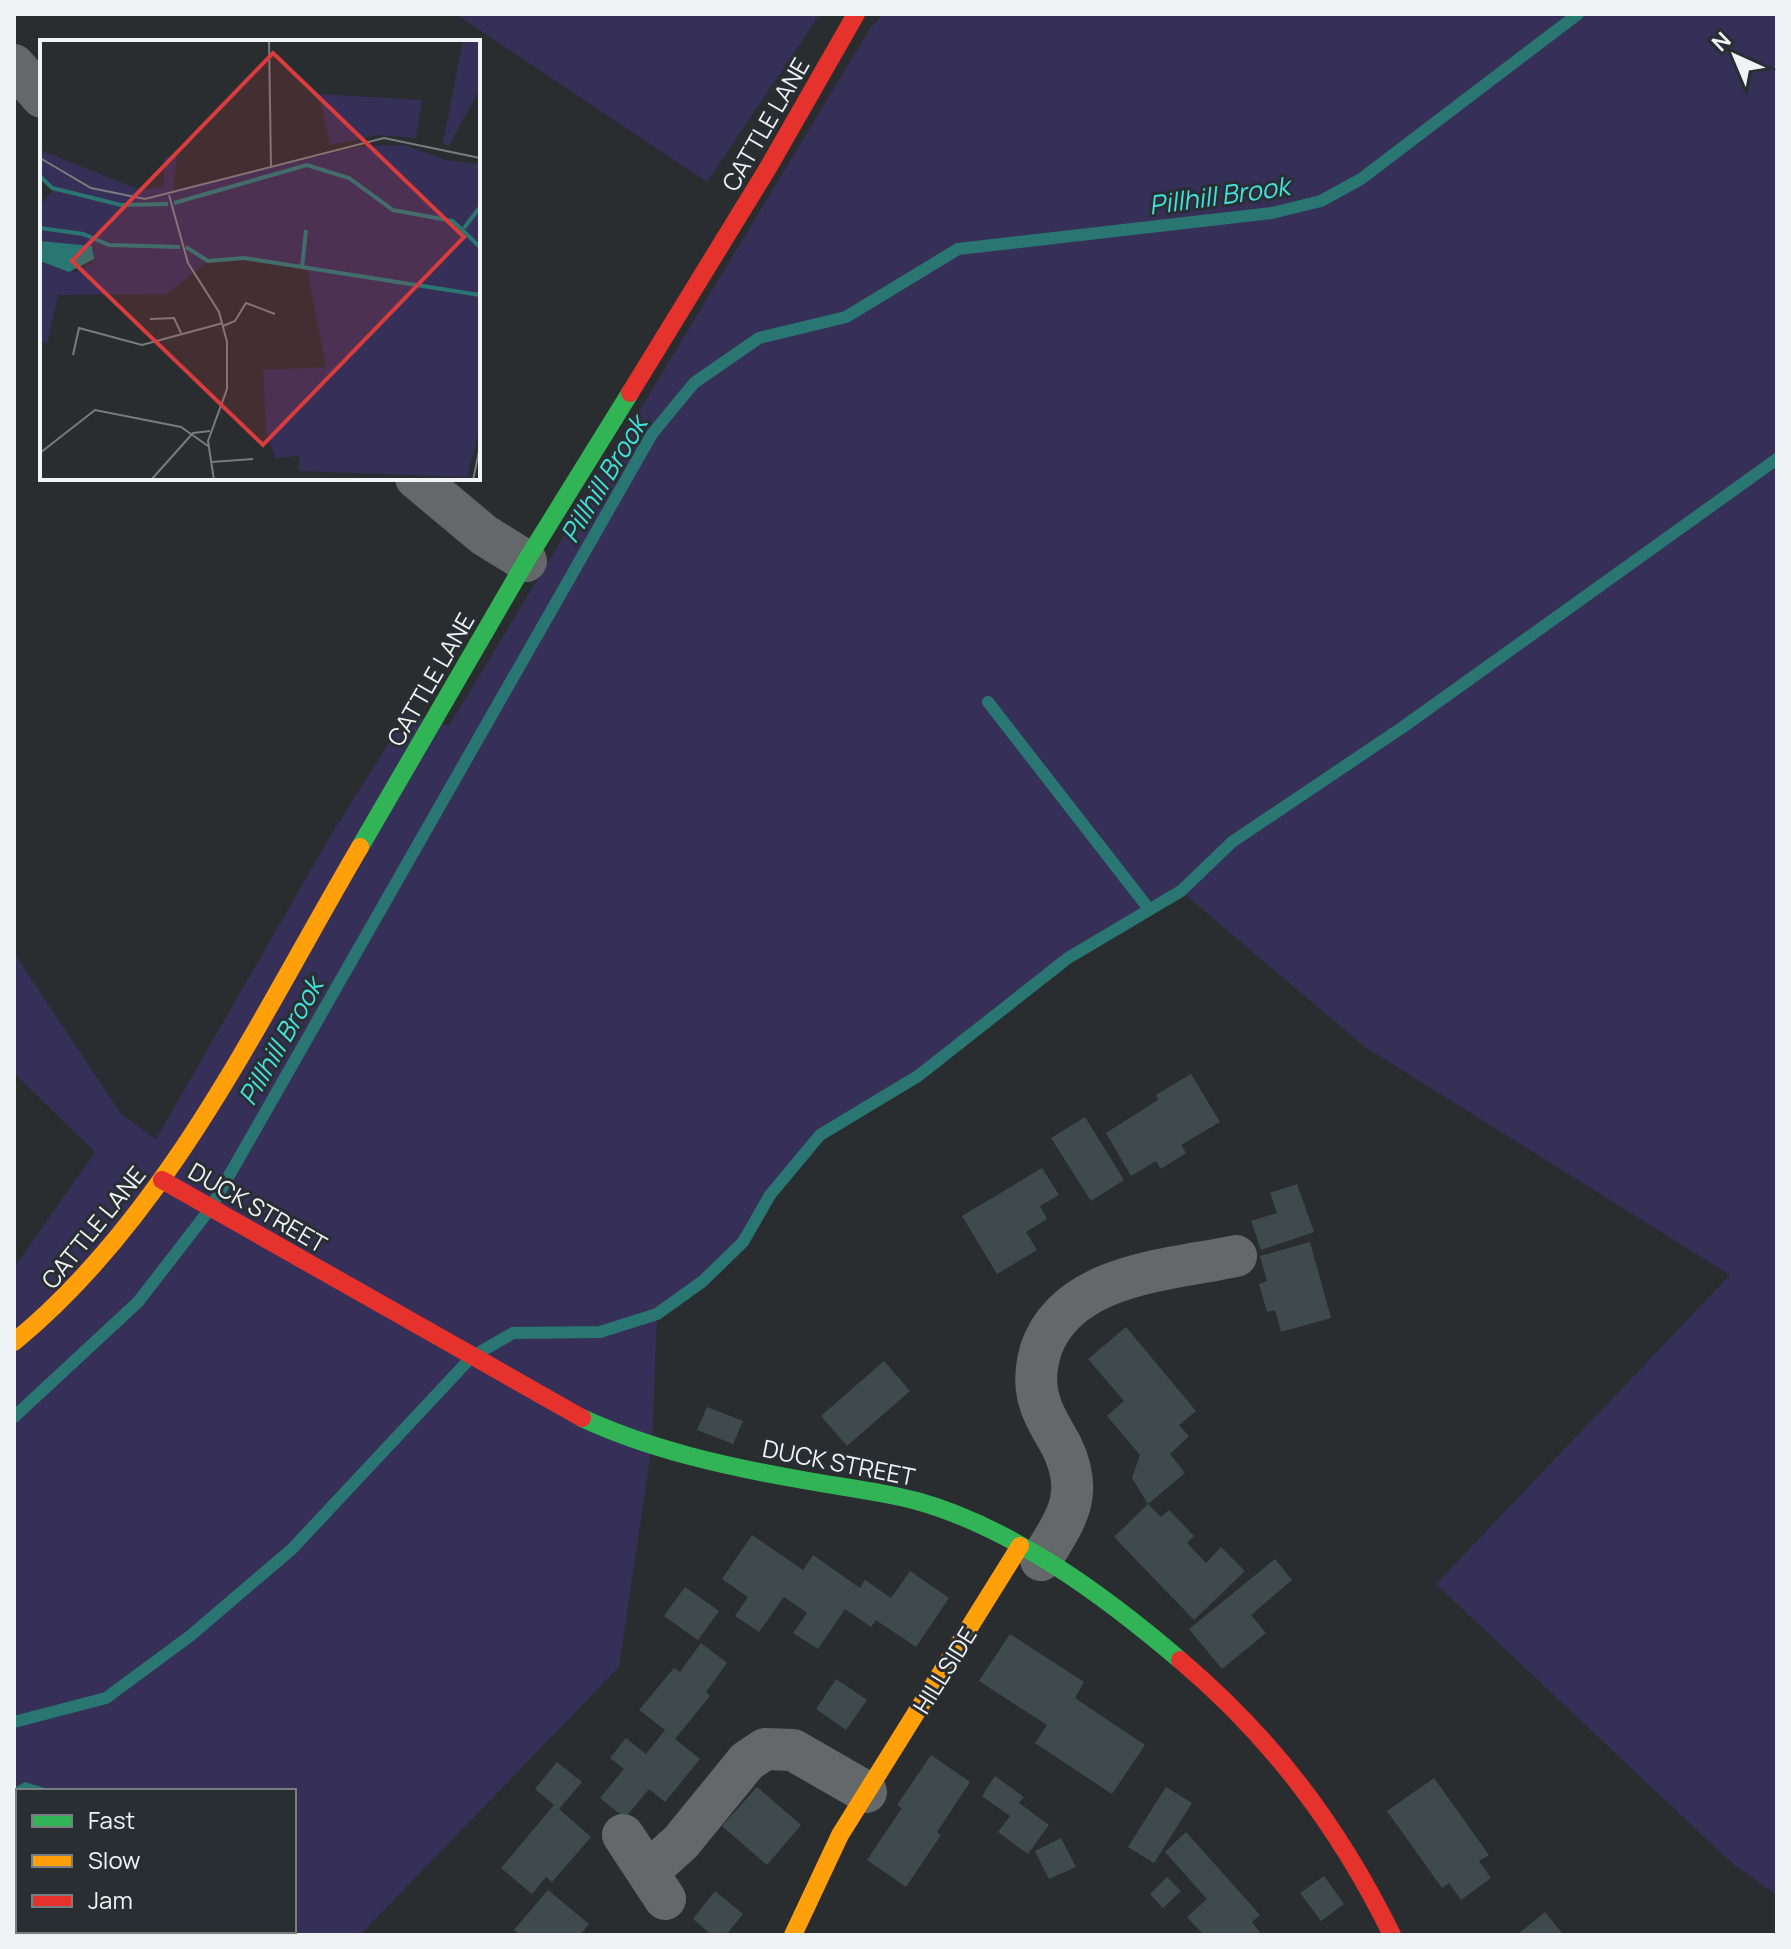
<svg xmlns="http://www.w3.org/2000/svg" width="1791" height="1949" font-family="Manrope,sans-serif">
<rect width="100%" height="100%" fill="#2a2d30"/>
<path fill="#362f57" d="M 456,14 L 820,14 L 707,182 Z
M 883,14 L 1777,14 L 1777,1895 L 1734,1865 L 1436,1584 L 1730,1275 L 1365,1047 L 1181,891 L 1068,958 L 918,1076 L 820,1135 L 770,1195 L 743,1242 L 703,1281 L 657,1314 L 652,1444 L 619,1667 L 360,1935 L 89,1935 L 90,1931 L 294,1931 L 294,1791 L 55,1791 L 25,1782 L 14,1788 L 14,1268 L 95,1152 L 14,1073 L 14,953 L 121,1114 L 156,1139 L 328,840 L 407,714 L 449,726 L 871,27 Z"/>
<path fill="#2a7673" d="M 25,1782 L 55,1791 L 18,1791 L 18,1931 L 90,1931 L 89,1935 L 14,1935 L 14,1788 Z"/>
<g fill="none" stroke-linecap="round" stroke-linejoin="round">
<path stroke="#2a7673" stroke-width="12" d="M 988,702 L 1149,909
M 480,1352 L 513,1333 L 600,1332 L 657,1314 L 703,1281 L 743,1242 L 770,1195 L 820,1135 L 918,1076 L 1068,958 L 1181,891 L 1232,842 L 1403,727 L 1777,459
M 14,1417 L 138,1302 L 210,1209 L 652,434 L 694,383 L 759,338 L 846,317 L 958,249 L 1272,213 L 1321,201 L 1361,179 L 1578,14
M 14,1722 L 106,1698 L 190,1636 L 292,1549 L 466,1363"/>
</g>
<path fill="#3f4a4d" d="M 1191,1074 L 1220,1122 L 1181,1145 L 1186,1153 L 1161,1169 L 1156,1161 L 1131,1176 L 1106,1133 L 1158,1100 L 1156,1095 Z
M 1085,1117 L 1124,1180 L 1091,1201 L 1051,1138 Z
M 1042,1168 L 1059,1195 L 1040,1206 L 1047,1219 L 1026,1232 L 1037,1250 L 997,1274 L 962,1216 Z
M 1297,1184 L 1314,1232 L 1261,1250 L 1251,1221 L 1277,1213 L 1270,1193 Z
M 1310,1242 L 1331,1318 L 1281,1332 L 1275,1310 L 1267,1312 L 1259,1284 L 1267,1281 L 1260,1256 Z
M 1126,1327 L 1196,1411 L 1179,1425 L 1189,1436 L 1170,1454 L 1185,1473 L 1148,1504 L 1132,1478 L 1140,1455 L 1107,1416 L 1124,1401 L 1088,1359 Z
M 884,1361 L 910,1391 L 847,1446 L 821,1416 Z
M 707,1407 L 743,1421 L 733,1444 L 697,1430 Z
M 1148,1504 L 1161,1517 L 1169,1510 L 1194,1536 L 1187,1543 L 1206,1563 L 1221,1547 L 1245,1571 L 1194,1620 L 1114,1537 Z
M 752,1535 L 803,1570 L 813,1555 L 860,1588 L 865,1580 L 891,1598 L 910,1571 L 949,1598 L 916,1647 L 876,1620 L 871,1627 L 845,1609 L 818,1649 L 793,1633 L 807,1613 L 784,1597 L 759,1632 L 735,1616 L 748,1597 L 722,1579 Z
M 1275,1559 L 1292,1580 L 1251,1615 L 1266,1633 L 1222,1669 L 1189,1629 Z
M 685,1587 L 719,1611 L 698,1640 L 664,1616 Z
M 1010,1634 L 1084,1682 L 1075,1698 L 1145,1745 L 1112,1794 L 1035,1743 L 1047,1725 L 979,1681 Z
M 701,1643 L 727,1663 L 706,1692 L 710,1696 L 675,1739 L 700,1759 L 665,1802 L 649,1789 L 625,1818 L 600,1798 L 624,1769 L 610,1758 L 626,1738 L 646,1754 L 665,1730 L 639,1710 L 674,1668 L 680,1672 Z
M 836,1679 L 867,1700 L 846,1730 L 816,1709 Z
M 931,1755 L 970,1782 L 937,1832 L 941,1835 L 906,1887 L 867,1860 L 902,1808 L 897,1805 Z
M 557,1762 L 582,1782 L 559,1809 L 591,1837 L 552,1882 L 546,1877 L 532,1894 L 501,1868 L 554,1805 L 535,1789 Z
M 995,1776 L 1024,1797 L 1019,1803 L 1049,1825 L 1028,1854 L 998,1832 L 1010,1816 L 982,1796 Z
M 1434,1778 L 1489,1855 L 1479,1861 L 1491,1878 L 1461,1900 L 1449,1883 L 1442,1888 L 1387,1811 Z
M 757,1787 L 801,1825 L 767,1865 L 722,1826 Z
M 1166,1787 L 1192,1803 L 1154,1863 L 1128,1847 Z
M 1186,1832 L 1260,1915 L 1252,1922 L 1262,1935 L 1204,1935 L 1187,1917 L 1207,1899 L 1165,1852 Z
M 1061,1838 L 1076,1867 L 1049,1879 L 1035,1851 Z
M 1324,1876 L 1344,1904 L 1321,1921 L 1300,1893 Z
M 1167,1877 L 1181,1891 L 1163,1908 L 1150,1894 Z
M 548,1890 L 589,1924 L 580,1935 L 520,1935 L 514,1930 Z
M 715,1891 L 743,1914 L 726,1935 L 712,1935 L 693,1919 Z
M 1545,1912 L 1562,1933 L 1517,1935 Z"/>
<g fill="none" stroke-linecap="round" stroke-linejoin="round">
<path stroke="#65686a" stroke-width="42" d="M 14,65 L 42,97
M 416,478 L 484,535 L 526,561
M 1041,1560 C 1066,1519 1085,1495 1062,1447 C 1055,1433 1044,1418 1040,1403 C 1034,1386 1036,1366 1041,1349 C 1068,1273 1170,1270 1236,1256
M 623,1835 L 665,1899
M 649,1871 L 681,1842 L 747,1761 L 765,1749 L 793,1750 L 866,1792"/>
<path stroke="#30b455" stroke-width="18" d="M 360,847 L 526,561 L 630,393
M 582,1418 C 651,1450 728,1467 803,1480 C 841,1487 879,1491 917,1501 C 1013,1528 1105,1596 1180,1660"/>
<path stroke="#ff9f0a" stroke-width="18" d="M 14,1342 C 168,1216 260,1017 360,847
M 793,1935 L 840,1835 L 1020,1546"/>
<path stroke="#e5322d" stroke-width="18" d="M 630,393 L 768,168 L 856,14
M 162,1180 L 582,1418
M 1180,1660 C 1272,1738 1339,1827 1392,1935"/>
</g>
<g text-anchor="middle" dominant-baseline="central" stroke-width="6" stroke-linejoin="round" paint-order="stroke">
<g font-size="24" fill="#eff3f6" stroke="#282e32">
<text transform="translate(765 124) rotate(-60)">CATTLE LANE</text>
<text transform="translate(430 679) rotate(-60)">CATTLE LANE</text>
<text transform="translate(258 1207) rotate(30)">DUCK STREET</text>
<text transform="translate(93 1227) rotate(-51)">CATTLE LANE</text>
<text transform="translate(839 1462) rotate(11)">DUCK STREET</text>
<text transform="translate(944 1670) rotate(-58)">HILLSIDE</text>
</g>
<g font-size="26" font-style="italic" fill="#43e1db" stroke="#282e32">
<text transform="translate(1219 195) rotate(-8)">Pillhill Brook</text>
<text transform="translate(603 479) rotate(-59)">Pillhill Brook</text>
<text transform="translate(280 1041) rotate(-60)">Pillhill Brook</text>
</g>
</g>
<g transform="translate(40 40)">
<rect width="440" height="440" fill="#2a2d30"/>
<path d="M 423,0 L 440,0 L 440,48 L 409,106 L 403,104 ZM 279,54 L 382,60 L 376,98 L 338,95 L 290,105 ZM 363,105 L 406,120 L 440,124 L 440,386 L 427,437 L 259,431 L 259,416 L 235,418 L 226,390 L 223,330 L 286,327 L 267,230 L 204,218 L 168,221 L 127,254 L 18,255 L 7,304 L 0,300 L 0,221 L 35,232 L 52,223 L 54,209 L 0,201 L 0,165 L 13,151 L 0,138 L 0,110 L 100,150 L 124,146 L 124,117 L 137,116 L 133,150 L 323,106 Z" fill="#362f57"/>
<path d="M 0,201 L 52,206 L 54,219 L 29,232 L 0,221 Z" fill="#2a7673"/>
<path fill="none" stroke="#2a7673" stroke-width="4" d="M 0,136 L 12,148 L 81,165 L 128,164M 134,163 L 267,125 L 309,138 L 353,170 L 413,181 L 440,207M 0,188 L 43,194 L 69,205 L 140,207M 424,188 L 440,167M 146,207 L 168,221 L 204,218 L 440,255M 262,228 L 266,190"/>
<path fill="none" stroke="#797c7f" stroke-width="2" d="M 229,0 L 231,127M 0,118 L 51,148 L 105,159 L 344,98 L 440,118M 129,155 L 148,223 L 179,272 L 187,302 L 187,349 L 168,401 L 174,440M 110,279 L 134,278 L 141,293M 183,286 L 195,281 L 206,263 L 235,274M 33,315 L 39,288 L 102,305 L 183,283M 0,413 L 55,370 L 141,387 L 168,406M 171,422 L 213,419M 111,440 L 153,393 L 170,391M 433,440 L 440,407"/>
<path fill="#d83c3d" fill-opacity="0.15" stroke="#d83c3d" stroke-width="4" d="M 233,13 L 424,197 L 223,405 L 32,221 Z"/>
<rect width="440" height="440" fill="none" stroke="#eff3f6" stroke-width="4"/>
</g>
<rect width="1791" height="1949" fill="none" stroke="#eff3f6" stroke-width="32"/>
<rect x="16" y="1789" width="280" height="144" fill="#282e32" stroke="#787d80" stroke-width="2"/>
<rect x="32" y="1815" width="40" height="12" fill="#30b455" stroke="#787d80" stroke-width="2"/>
<text x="88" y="1829" font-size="24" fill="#eff3f6">Fast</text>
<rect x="32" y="1855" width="40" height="12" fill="#ff9f0a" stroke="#787d80" stroke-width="2"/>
<text x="88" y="1869" font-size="24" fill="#eff3f6">Slow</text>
<rect x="32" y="1895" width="40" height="12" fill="#e5322d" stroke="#787d80" stroke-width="2"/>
<text x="88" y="1909" font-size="24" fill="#eff3f6">Jam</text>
<g transform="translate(1735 56) rotate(316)" stroke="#282e32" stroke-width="6" paint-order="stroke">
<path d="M0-6L14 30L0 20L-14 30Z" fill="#eff3f6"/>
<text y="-12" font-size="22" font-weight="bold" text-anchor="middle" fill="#eff3f6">N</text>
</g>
</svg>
